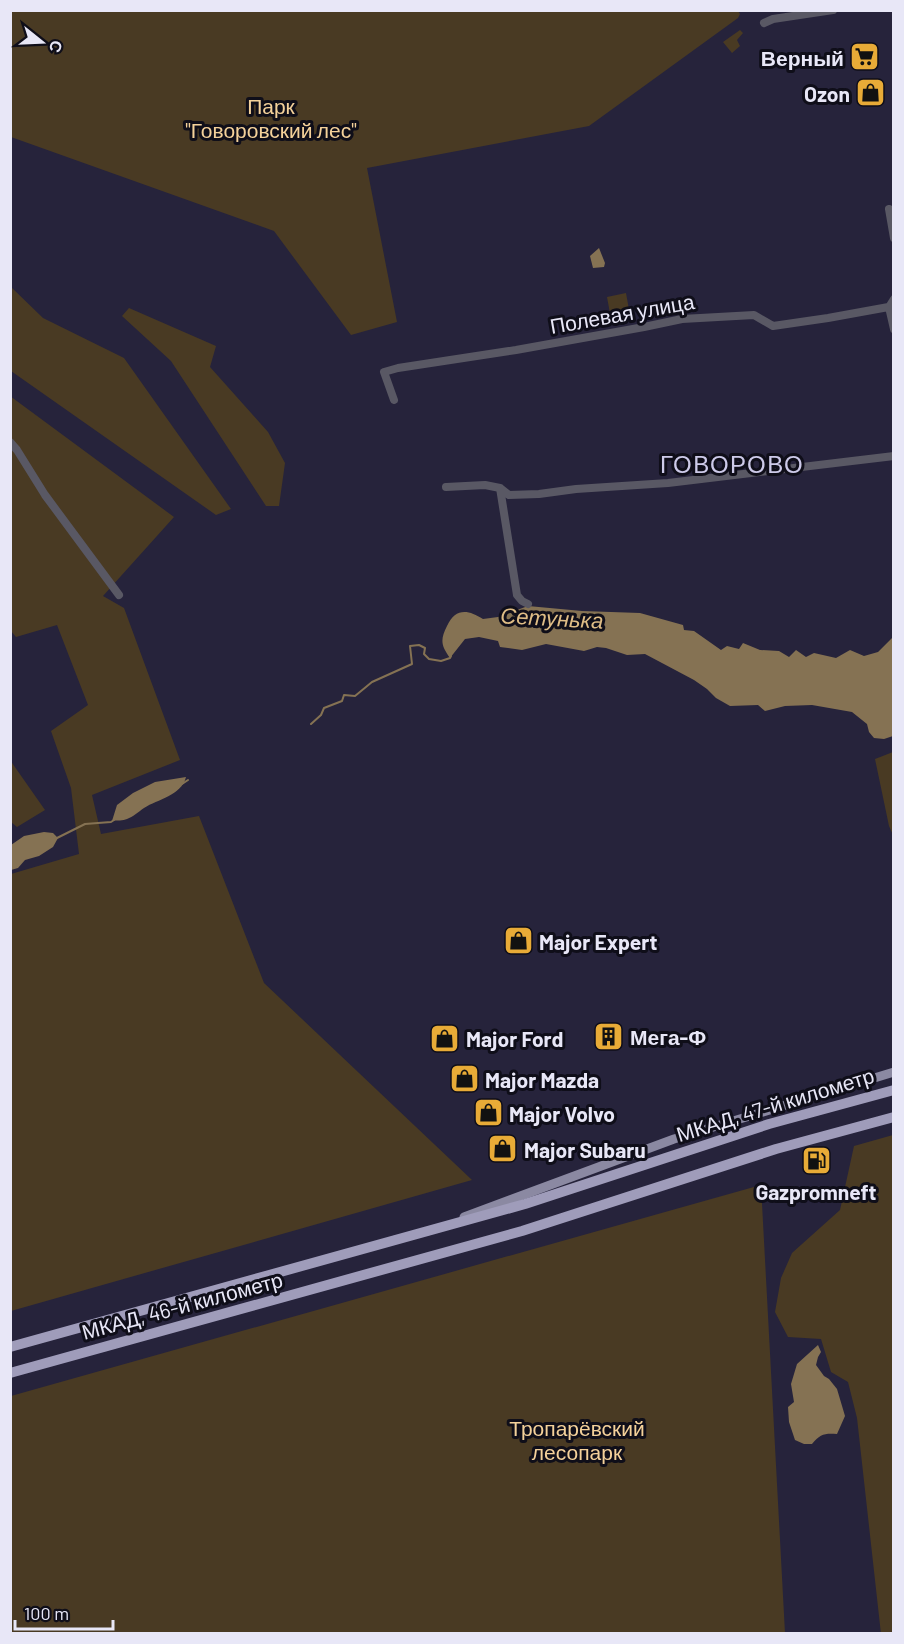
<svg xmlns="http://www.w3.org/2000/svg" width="904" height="1644" font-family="Barlow,sans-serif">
<rect width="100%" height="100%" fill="#26233b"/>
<path fill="#493a23" d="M 738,11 L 740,14 L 738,18 L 589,126 L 367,168 L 397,322 L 351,335 L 274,231 L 11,137 L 11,11 Z
M 740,30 L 743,33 L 737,40 L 740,46 L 732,53 L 723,42 Z
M 11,287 L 43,318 L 124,358 L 231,509 L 216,515 L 11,371 Z
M 626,293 L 630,315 L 611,319 L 607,297 Z
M 129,308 L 216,346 L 210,367 L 268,432 L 285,463 L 279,506 L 266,506 L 171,361 L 122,316 Z
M 10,396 L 174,517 L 103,596 L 124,608 L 180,760 L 92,795 L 101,834 L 199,816 L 264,983 L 472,1180 L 11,1311 L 11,874 L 79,854 L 71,788 L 51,731 L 88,705 L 57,625 L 16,637 L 11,631 Z
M 893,752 L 894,755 L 893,835 L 889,826 L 875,759 Z
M 10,760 L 45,810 L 17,827 L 11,822 Z
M 893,1135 L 894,1633 L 881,1634 L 857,1418 L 848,1382 L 831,1372 L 821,1339 L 788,1337 L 775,1312 L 781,1278 L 792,1253 L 840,1210 L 854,1146 Z
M 761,1185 L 785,1633 L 11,1633 L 11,1396 Z"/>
<path fill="#857253" d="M 599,248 L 605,263 L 604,267 L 593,268 L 590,256 Z
M 528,606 L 582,611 L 640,613 L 683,625 L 684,630 L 694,631 L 721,650 L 727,646 L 739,649 L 743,643 L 760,650 L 779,651 L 789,657 L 796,650 L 806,657 L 814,653 L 836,658 L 850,650 L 864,656 L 878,652 L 893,637 L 893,736 L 884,739 L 874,738 L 869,732 L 867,724 L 852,712 L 812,705 L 785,706 L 765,711 L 758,705 L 730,706 L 716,698 L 707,689 L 694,680 L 645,654 L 627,655 L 606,648 L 597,647 L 584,651 L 546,644 L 522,650 L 500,647 L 498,641 L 479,637 L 465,639 L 450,658 C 441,645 440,640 447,626 C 455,608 468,609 483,619 L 498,617 Z
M 186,777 C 181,796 158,799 144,808 C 138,812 133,817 127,819 C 123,821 117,820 112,821 L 117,805 L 133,793 L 155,782 Z
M 44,832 L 53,833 L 58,838 L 53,847 L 39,856 L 25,860 L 18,868 L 11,870 L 11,845 L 24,836 Z
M 818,1345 L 821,1352 L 818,1357 L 816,1365 L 824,1376 L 829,1379 L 837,1389 L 845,1416 L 837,1434 C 825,1433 820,1434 812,1444 L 804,1444 L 795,1440 L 789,1422 L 788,1407 L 794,1402 L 791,1384 L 797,1364 Z"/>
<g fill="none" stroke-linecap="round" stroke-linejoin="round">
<path stroke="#857253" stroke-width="2" d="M 311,724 L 321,715 L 324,708 L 342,701 L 344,695 L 355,696 L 372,682 L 412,664 L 410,646 L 419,645 L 425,648 L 424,654 L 429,659 L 441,661 L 450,658 L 451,656
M 182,784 L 188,780
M 55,839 L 85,824 L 111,822 L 114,820"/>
<path stroke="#595864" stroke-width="8" d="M 764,23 L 773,19 L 833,10
M 889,209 L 894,238
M 894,299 L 889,307 L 894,329
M 394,400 L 384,372 L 398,368 L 516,350 L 644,327 L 682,319 L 754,315 L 773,326 L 828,318 L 894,306
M 10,442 L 17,450 L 45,495 L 119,595
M 446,487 L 485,485 L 500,488 L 509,495 L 539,494 L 576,489 L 668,483 L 894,456
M 500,488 L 517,595 L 522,601 L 528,604"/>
<path stroke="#8b89a2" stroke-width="9" d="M 464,1217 L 674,1139 L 894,1072"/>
<path stroke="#9f9cba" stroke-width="10" d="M 10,1347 L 525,1204 L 769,1124 L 894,1090
M 10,1373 L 522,1231 L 776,1149 L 894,1117"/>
</g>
<defs>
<symbol id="supermarket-square" viewBox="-11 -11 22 22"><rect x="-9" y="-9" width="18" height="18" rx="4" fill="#e8ab37" stroke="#0f0e19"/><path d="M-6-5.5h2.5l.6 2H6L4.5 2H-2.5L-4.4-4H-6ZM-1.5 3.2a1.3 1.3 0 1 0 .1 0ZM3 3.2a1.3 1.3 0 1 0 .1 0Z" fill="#111"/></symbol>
<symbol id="shop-square" viewBox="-11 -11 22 22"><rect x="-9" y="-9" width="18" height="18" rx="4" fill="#e8ab37" stroke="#0f0e19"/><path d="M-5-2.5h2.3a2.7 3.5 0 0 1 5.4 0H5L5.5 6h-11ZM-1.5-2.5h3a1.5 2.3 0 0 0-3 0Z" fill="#111"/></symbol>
<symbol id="building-square" viewBox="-11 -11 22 22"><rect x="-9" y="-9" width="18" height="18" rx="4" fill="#e8ab37" stroke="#0f0e19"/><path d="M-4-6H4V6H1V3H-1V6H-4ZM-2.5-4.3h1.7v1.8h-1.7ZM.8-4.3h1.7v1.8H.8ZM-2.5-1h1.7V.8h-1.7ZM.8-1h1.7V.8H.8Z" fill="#111"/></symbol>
<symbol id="fuel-square" viewBox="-11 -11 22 22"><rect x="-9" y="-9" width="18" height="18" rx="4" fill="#e8ab37" stroke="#0f0e19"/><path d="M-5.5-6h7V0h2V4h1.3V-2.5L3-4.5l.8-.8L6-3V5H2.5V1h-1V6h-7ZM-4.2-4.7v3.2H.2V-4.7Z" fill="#111"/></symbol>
</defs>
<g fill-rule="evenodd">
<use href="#supermarket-square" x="848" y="40" width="33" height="33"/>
<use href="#shop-square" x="854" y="76" width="33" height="33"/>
<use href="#shop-square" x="502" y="924" width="33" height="33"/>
<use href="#building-square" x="592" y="1020" width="33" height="33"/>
<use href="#shop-square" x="428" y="1022" width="33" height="33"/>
<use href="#shop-square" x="448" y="1062" width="33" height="33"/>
<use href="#shop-square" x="472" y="1096" width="33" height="33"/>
<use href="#shop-square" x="486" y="1132" width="33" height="33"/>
<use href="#fuel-square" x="800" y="1144" width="33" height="33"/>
</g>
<g text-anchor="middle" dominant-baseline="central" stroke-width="6" stroke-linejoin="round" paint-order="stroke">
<g font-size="21" font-weight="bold" fill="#e8e7f7" stroke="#0f0e19" text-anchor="start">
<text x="844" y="57" text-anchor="end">Верный</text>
<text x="850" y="93" text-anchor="end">Ozon</text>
<text x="539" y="941">Major Expert</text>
<text x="630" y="1036">Мега-Ф</text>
<text x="466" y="1038">Major Ford</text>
<text x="485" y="1079">Major Mazda</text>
<text x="509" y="1113">Major Volvo</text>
<text x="524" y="1149">Major Subaru</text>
<text x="816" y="1191" text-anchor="middle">Gazpromneft</text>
</g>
<g font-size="21" fill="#f4d19a" stroke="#0f0e19">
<text x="271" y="105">Парк<tspan x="271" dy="24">"Говоровский лес"</tspan></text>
<text x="577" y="1427">Тропарёвский<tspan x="577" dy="24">лесопарк</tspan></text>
</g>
<g font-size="21" fill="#e8e7f7" stroke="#0f0e19">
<text transform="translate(622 313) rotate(-10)">Полевая улица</text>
<text transform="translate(775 1104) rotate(-17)">МКАД, 47-й километр</text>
<text transform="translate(182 1305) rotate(-15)">МКАД, 46-й километр</text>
</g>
<g font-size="22" font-style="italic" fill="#dfbd86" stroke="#0f0e19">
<text transform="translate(552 617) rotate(3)">Сетунька</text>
</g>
<g font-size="24" letter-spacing="1.5" fill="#cdcae9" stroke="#0f0e19">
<text x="732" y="463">ГОВОРОВО</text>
</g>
</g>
<rect width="904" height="1644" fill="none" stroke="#e8e7f7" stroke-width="24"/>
<g transform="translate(42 42) rotate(108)" stroke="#0f0e19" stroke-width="4.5" paint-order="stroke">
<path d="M0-4.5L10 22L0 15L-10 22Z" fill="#e8e7f7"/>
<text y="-9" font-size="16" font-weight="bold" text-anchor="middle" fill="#e8e7f7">С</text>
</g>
<path d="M15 1620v9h98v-9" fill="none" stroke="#e8e7f7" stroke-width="3"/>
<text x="24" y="1620" font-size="18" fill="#e8e7f7" stroke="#0f0e19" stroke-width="4.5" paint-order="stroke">100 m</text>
</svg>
